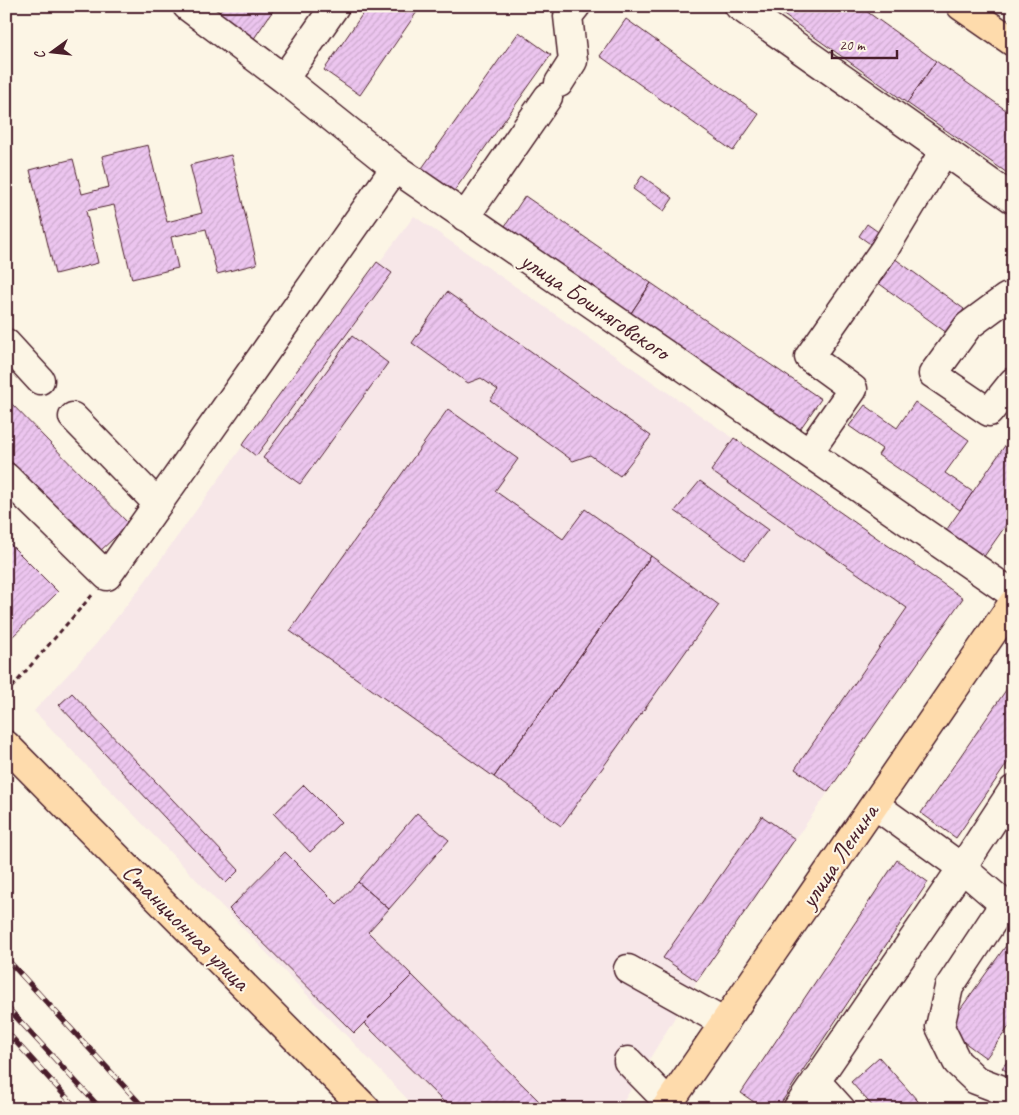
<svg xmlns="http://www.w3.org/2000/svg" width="1019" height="1115" font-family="Caveat,sans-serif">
<defs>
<pattern id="building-hatch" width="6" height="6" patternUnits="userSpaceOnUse" patternTransform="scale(1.25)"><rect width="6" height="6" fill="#ecc5ef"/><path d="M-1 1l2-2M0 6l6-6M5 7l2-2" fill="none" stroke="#cca9cd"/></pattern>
</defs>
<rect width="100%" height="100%" fill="#fcf5e5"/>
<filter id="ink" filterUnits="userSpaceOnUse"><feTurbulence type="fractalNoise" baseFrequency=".02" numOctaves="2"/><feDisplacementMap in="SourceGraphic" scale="10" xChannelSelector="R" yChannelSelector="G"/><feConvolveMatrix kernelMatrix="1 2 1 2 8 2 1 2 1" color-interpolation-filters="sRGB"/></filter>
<g filter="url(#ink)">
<path fill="#f7e7e8" d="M 414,216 L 963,598 L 697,981 L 619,1109 L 417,1109 L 34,711 L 96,644 L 140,588 L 247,440 Z"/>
<path fill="url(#building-hatch)" stroke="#4a1f2b" d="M 223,6 L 276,6 L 253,40 L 217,16 Z
M 368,6 L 421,6 L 360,95 L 324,70 Z
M 771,6 L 859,6 L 936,61 L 907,103 Z
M 626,19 L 759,114 L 733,151 L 600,56 Z
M 519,32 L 551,55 L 452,194 L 420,171 Z
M 936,61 L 1013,115 L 1013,177 L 907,103 Z
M 148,145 L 167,222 L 202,213 L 190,165 L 231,155 L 257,264 L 217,274 L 206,229 L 171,237 L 178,268 L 132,279 L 114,205 L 86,211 L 98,263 L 55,274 L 30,170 L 73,159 L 82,194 L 109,187 L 102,156 Z
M 642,176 L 673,198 L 664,211 L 633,189 Z
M 525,196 L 651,283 L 629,316 L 503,229 Z
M 867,224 L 884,236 L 876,248 L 859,236 Z
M 894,258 L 964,309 L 947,333 L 877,282 Z
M 377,262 L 392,273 L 256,456 L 242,445 Z
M 651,283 L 821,399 L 798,432 L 629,316 Z
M 447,292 L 651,436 L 620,476 L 590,455 L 573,461 L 490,400 L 498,390 L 481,378 L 468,383 L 412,343 Z
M 352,336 L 388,363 L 300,484 L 263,458 Z
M 6,398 L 129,524 L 99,552 L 6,456 Z
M 915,402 L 969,440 L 945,473 L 973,492 L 960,510 L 878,455 L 882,449 L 849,426 L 865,405 L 897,428 Z
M 448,409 L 518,459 L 495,491 L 563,539 L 585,509 L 651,556 L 494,777 L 290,631 Z
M 1013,434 L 1013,515 L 983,558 L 945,532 Z
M 734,438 L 963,598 L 828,792 L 795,769 L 907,608 L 711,471 Z
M 700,481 L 768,530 L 744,560 L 675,511 Z
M 6,540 L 58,592 L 6,643 Z
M 651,556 L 719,605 L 561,826 L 494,777 Z
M 1013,680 L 1013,755 L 956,838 L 921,813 Z
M 72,693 L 239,870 L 226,883 L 59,705 Z
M 304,785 L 341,822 L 310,852 L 274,814 Z
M 417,813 L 449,840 L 389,909 L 358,882 Z
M 762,816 L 795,839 L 697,981 L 663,958 Z
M 285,852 L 337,904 L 358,882 L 389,909 L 368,932 L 412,975 L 354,1033 L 229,909 Z
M 897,860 L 928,882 L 777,1109 L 764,1109 L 741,1093 Z
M 1013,936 L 1013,1021 L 986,1058 L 946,1029 Z
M 412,975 L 539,1101 L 531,1109 L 451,1109 L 364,1023 Z
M 1013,1054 L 1013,1076 L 1002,1068 Z
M 879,1057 L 925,1109 L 875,1109 L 851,1082 Z"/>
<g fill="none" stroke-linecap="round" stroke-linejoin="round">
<defs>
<path id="minor" d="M 187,6 L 284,79 L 395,168 L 1013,594
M 739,6 L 1013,199
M 284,79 L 335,6
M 559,83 L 573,61 L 568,16 L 576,6
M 465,217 L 548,97
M 1013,302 L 1006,298 L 968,326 L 933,374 L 989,412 L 1013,382
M 6,343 L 40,380
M 73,417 L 158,504
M 809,452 L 853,389 L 809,357 L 884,250 L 944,151
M 6,477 L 107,576 L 395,168
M 1013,790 L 962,868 L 1004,904 L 949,987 L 940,1027 L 957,1062 L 976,1080 L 1013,1094
M 628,969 L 725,1023
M 628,1061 L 670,1104
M 816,1081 L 841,1109
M 797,1109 L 962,868 L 875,805"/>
<path id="major" d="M 961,6 L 1013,42
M 6,745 L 366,1109
M 665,1109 L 1013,603"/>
</defs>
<use href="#minor" stroke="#4a1f2b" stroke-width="31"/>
<use href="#major" stroke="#4a1f2b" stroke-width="31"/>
<path stroke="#4a1f2b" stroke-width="3" stroke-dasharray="5 4" stroke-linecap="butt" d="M 6,694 L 93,594"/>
<use href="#minor" stroke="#fcf5e5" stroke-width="28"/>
<use href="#major" stroke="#fedbac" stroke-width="28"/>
<defs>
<path id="rail" d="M 6,958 L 145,1109
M 6,1006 L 101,1109
M 6,1031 L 77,1109"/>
</defs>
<use href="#rail" stroke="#4a1f2b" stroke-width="5.5"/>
<use href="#rail" stroke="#fcf5e5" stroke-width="4" stroke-dasharray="11" stroke-linecap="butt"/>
</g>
</g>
<g text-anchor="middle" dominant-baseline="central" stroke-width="4.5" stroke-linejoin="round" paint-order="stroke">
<g font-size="25" fill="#4a1f2b" stroke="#fcf5e5">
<text transform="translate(595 306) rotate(34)">улица Бошняговского</text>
<text transform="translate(839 856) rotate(-56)">улица Ленина</text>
<text transform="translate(186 927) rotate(45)">Станционная улица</text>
</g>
</g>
<rect width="1019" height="1115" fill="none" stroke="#fcf5e5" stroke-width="25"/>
<rect x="12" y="12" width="994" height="1090" fill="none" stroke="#4a1f2b" stroke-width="2" filter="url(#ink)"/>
<g transform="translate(52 52) rotate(255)" stroke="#fcf5e5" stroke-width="4" paint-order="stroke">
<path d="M0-4L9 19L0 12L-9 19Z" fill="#4a1f2b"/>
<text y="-8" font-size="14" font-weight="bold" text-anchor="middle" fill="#4a1f2b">С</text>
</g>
<path d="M832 50v8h65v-8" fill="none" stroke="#4a1f2b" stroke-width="2.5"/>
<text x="839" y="50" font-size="15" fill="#4a1f2b" stroke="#fcf5e5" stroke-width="4" paint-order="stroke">20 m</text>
</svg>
